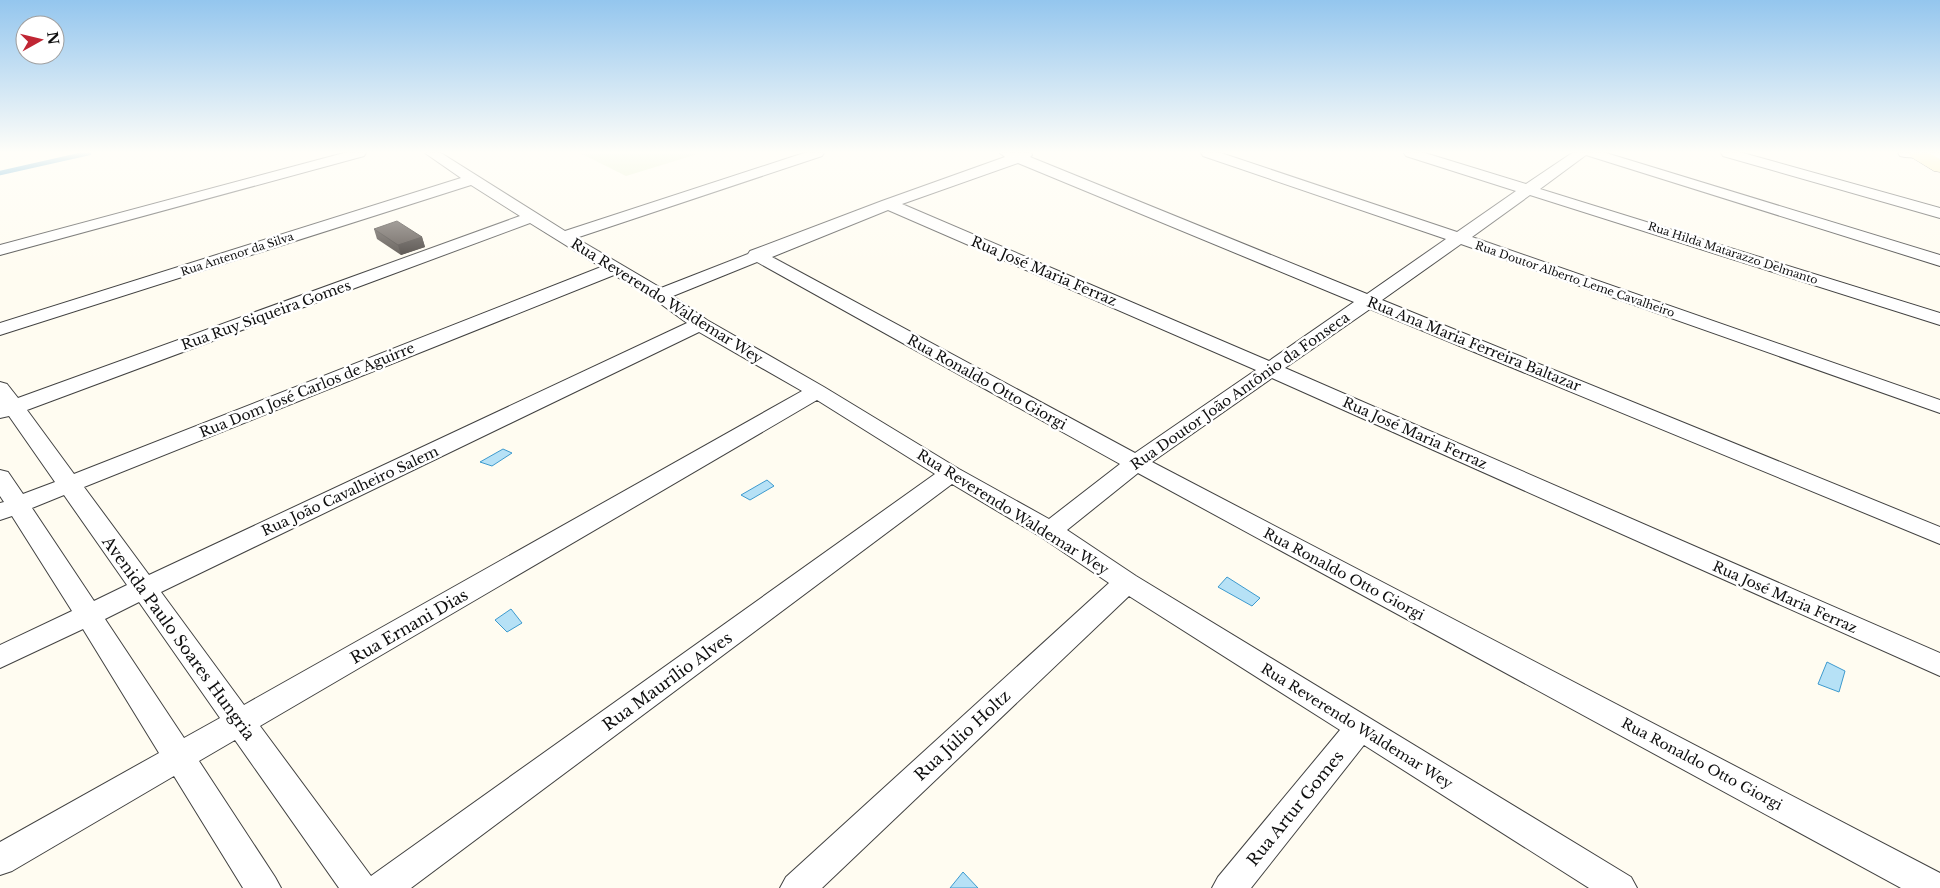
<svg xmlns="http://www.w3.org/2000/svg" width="1940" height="888" font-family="'Libre Baskerville',serif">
<rect width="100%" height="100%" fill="#fffcf1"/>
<path fill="#e6f1cc" d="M 580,153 L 701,153 L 626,176 Z"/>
<path fill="#b6e1f6" stroke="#3d9ace" d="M 503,449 L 512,453 L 492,466 L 480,462 Z
M 767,480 L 774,486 L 750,500 L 741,495 Z
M 1227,577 L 1260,598 L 1252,606 L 1218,587 Z
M 511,609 L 522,623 L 507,632 L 495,620 Z
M 1827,662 L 1845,671 L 1839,692 L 1818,684 Z
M 963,872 L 978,888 L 950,888 Z"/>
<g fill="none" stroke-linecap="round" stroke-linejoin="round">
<path stroke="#3d9ace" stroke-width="4.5" d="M 0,173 L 89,153"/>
<defs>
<path id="minor" d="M 344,153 L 366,153 L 364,156 L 0,255 L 0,245 Z
M 425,153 L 441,153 L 565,231 L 804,153 L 824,153 L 822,156 L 576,238 L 661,288 L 748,254 L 750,251 L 882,201 L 1005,157 L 1000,153 L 1031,153 L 1032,155 L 1030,157 L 1367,294 L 1446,239 L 1203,156 L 1201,153 L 1221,153 L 1457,232 L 1516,191 L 1406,156 L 1404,153 L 1425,153 L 1526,184 L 1572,153 L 1606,153 L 1940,255 L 1940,266 L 1586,155 L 1540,189 L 1940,313 L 1940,325 L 1530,195 L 1472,237 L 1940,400 L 1940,413 L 1461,244 L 1382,300 L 1940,527 L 1940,544 L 1370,309 L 1285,368 L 1940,653 L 1940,676 L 1272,378 L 1152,462 L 1940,873 L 1940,888 L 1901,888 L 1138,473 L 1067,530 L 1136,576 L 1631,877 L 1637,888 L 1589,888 L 1364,745 L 1251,888 L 1212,888 L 1218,877 L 1340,730 L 1129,596 L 822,888 L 780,888 L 786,877 L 1109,583 L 1041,537 L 952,484 L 411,888 L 339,888 L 235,740 L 199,761 L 275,877 L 281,888 L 243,888 L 174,776 L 12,871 L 0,875 L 0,842 L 159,753 L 83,629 L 0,668 L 0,645 L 72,611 L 12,516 L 0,520 L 0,503 L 4,502 L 0,496 L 0,470 L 8,472 L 23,494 L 55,482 L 9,416 L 0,418 L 0,382 L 7,384 L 18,398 L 520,216 L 471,185 L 0,335 L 0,323 L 461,178 ZM 1018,163 L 1354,302 L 1269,361 L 902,204 ZM 888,210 L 1256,370 L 1135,453 L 772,257 ZM 530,223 L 601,267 L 74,474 L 27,410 ZM 757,262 L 1120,464 L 1049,519 L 959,469 L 824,387 L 707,320 L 673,296 ZM 614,275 L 654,299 L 687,323 L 149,575 L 84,487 ZM 699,332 L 802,391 L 244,705 L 161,592 ZM 817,400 L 935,474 L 371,876 L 260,726 ZM 64,495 L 127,585 L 94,601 L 32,508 ZM 139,602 L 220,718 L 184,738 L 105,619 Z
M 1721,153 L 1743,153 L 1940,208 L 1940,218 L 1723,156 Z
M 1898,153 L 1940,153 L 1940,159 L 1905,157 L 1900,156 Z"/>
<path id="secondary" d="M 1908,153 L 1929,153 L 1940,159 L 1940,172 L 1934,171 L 1911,157 Z"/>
</defs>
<use href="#minor" stroke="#424242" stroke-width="2"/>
<use href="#secondary" stroke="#313131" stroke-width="1"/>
<use href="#minor" fill="#fff" fill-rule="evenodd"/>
<use href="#secondary" fill="#fff2ad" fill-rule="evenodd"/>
</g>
<path fill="#4c4540" d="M 374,229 L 422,237 L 425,247 L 401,255 L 377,239 Z"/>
<path fill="#3e3834" d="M 422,237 L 425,247 L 401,255 L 398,245 Z"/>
<path fill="#58504b" stroke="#3e3834" d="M 397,221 L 422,237 L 398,245 L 374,229 Z"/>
<linearGradient id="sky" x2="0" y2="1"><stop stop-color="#94c6ee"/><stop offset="0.55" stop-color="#fffef9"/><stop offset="1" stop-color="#fffef9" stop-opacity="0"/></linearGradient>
<rect width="1940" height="277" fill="url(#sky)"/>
<g text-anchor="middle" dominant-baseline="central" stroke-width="5" stroke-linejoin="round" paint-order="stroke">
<g font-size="11" fill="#0f0f0f" stroke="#fff">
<text transform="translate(1733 253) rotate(18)">Rua Hilda Matarazzo Delmanto</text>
<text transform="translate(237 254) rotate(-18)">Rua Antenor da Silva</text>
<text transform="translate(1575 279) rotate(19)">Rua Doutor Alberto Leme Cavalheiro</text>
</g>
<g font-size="14" fill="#0f0f0f" stroke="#fff">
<text transform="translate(1044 271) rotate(23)">Rua José Maria Ferraz</text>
<text transform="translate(667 301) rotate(32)">Rua Reverendo Waldemar Wey</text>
<text transform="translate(266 315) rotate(-20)">Rua Ruy Siqueira Gomes</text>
<text transform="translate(1474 344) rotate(22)">Rua Ana Maria Ferreira Baltazar</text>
<text transform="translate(987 382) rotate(29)">Rua Ronaldo Otto Giorgi</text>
<text transform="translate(307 390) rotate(-22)">Rua Dom José Carlos de Aguirre</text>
<text transform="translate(1240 391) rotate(-35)">Rua Doutor João Antônio da Fonseca</text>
<text transform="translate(1415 433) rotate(24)">Rua José Maria Ferraz</text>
<text transform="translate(350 491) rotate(-25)">Rua João Cavalheiro Salem</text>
<text transform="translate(1013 512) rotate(32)">Rua Reverendo Waldemar Wey</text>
<text transform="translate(1344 574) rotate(28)">Rua Ronaldo Otto Giorgi</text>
<text transform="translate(1785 597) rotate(24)">Rua José Maria Ferraz</text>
<text transform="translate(1357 726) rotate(32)">Rua Reverendo Waldemar Wey</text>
<text transform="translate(1702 764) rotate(28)">Rua Ronaldo Otto Giorgi</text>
</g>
<g font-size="16" fill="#0f0f0f" stroke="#fff">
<text transform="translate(409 626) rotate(-30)">Rua Ernani Dias</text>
<text transform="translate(179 638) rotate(54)">Avenida Paulo Soares Hungria</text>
<text transform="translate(667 681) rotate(-36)">Rua Maurílio Alves</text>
<text transform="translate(962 735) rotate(-43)">Rua Júlio Holtz</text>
<text transform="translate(1295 808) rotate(-51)">Rua Artur Gomes</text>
</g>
</g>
<g transform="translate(40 40) rotate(82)"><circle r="24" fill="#ffffff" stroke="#9f9f9f"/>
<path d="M0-4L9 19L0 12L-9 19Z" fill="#c02634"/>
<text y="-8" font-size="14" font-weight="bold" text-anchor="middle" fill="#0f0f0f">N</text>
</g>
</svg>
